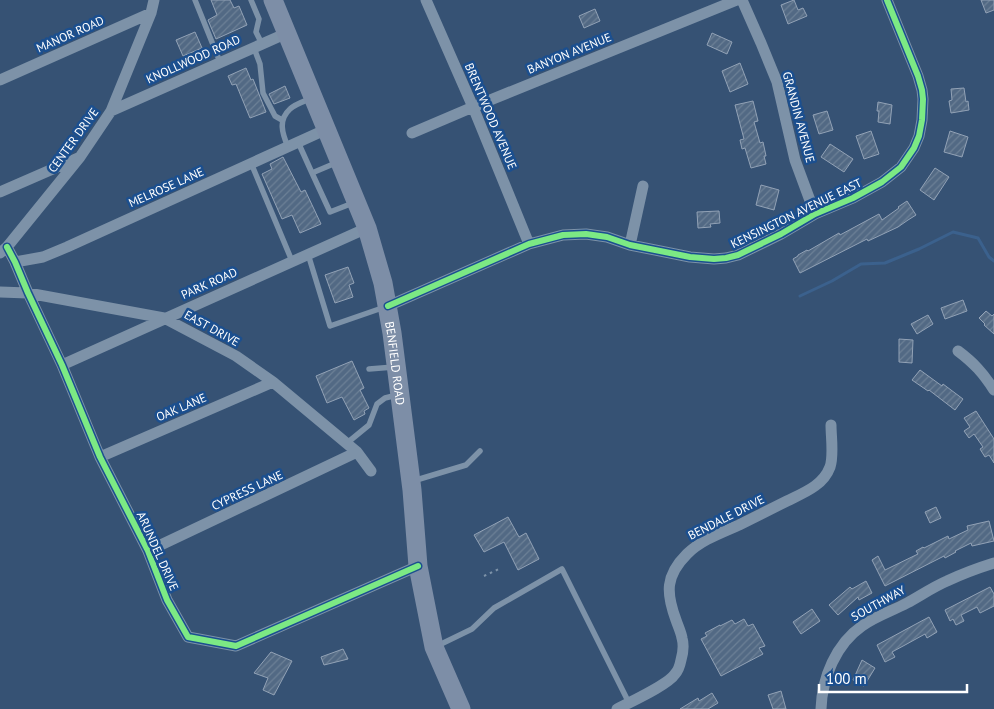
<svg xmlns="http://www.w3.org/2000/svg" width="994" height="709" font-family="'PT Sans',sans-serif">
<defs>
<pattern id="building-hatch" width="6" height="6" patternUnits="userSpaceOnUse" patternTransform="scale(1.25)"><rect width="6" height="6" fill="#526984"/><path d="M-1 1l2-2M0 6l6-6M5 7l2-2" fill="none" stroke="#6c8096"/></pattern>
</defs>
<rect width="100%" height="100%" fill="#365274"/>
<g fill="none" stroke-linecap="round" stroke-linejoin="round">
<path stroke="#3b618d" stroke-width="3" d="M 800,296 L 832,281 L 861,264 L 885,263 L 919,249 L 953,232 L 978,238 L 989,257 L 994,261"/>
</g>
<path fill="url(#building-hatch)" stroke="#92a2b6" d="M 211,0 L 230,0 L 234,8 L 239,6 L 247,25 L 216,39 L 208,20 L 217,15 Z
M 794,0 L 798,10 L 803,8 L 807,16 L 788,24 L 781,5 Z
M 981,0 L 994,0 L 994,10 L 986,13 Z
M 595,9 L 600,21 L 584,28 L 579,16 Z
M 195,32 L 202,48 L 183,56 L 176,40 Z
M 712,33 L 732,42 L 727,54 L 707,45 Z
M 740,63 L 748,84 L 730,92 L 722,71 Z
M 246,68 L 251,80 L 253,79 L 266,112 L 250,118 L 236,84 L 232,85 L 228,76 Z
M 285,86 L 290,98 L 274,104 L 269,94 Z
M 964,88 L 966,102 L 968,101 L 969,110 L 951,113 L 949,101 L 952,100 L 951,89 Z
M 753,101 L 758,121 L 754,122 L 760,143 L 763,142 L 766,156 L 764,156 L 766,164 L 751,168 L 745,148 L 742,149 L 740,140 L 744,139 L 735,105 Z
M 878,102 L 892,105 L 890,124 L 878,122 L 879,111 L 877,111 Z
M 827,111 L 833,130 L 819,134 L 813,115 Z
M 871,131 L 879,154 L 864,159 L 856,136 Z
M 950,131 L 968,137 L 962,157 L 944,152 Z
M 830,144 L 853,159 L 844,172 L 821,157 Z
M 283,157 L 301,192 L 305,190 L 321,224 L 300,233 L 292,215 L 282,219 L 262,174 L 272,169 L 270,164 Z
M 935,168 L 949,177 L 934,200 L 920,190 Z
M 761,185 L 779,190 L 774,210 L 756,205 Z
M 907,201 L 916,215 L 908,220 L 898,227 L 868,241 L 867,239 L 800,273 L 793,259 L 798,256 L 798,255 L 807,250 L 808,251 L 839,233 L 840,235 L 879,214 L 882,220 L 899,208 L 898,207 Z
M 719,211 L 720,223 L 710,224 L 711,227 L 698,228 L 697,212 Z
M 348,267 L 354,283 L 349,285 L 353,297 L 335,303 L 325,275 Z
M 963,300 L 967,311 L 945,319 L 941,308 Z
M 986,311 L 992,316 L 994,314 L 994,334 L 984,325 L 985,324 L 979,318 Z
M 928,315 L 933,324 L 917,334 L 911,324 Z
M 899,339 L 913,340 L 912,363 L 899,362 Z
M 352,361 L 364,388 L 360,390 L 369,408 L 364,411 L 365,414 L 354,420 L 342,397 L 327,403 L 316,376 Z
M 920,370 L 942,386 L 943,384 L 963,399 L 955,410 L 929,390 L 928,391 L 912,380 Z
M 976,411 L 994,439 L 994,463 L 989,455 L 985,457 L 980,449 L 983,447 L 974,434 L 969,438 L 964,431 L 970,427 L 964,418 Z
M 936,507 L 941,518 L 930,523 L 925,512 Z
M 508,517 L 519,537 L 526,533 L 539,559 L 518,570 L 504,542 L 484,552 L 474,535 Z
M 989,521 L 994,541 L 972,546 L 971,543 L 955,551 L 956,552 L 945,558 L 944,556 L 885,586 L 872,560 L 878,556 L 885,570 L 918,554 L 916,551 L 923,547 L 924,548 L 948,536 L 949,539 L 968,530 L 967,526 Z
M 866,581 L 872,593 L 859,600 L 858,597 L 838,615 L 829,605 L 850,587 L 852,589 Z
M 990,587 L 994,594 L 994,606 L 980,613 L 977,607 L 961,615 L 964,621 L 956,625 L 953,619 L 950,621 L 945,610 Z
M 812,609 L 820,621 L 801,634 L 793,622 Z
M 929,617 L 937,632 L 927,638 L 925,634 L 905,645 L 892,652 L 895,657 L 885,662 L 877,645 Z
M 744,619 L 748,626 L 753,624 L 765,646 L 759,648 L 763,654 L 721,676 L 701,639 L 707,636 L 705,633 L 720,625 L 720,626 L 732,620 L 735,624 Z
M 343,649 L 348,659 L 324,665 L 321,657 Z
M 271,652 L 292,661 L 274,695 L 263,690 L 268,678 L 254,673 Z
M 862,660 L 875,668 L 864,686 L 853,680 Z
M 781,691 L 786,709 L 773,709 L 768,695 Z
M 712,693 L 718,703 L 708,709 L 680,709 L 698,698 L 699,701 Z"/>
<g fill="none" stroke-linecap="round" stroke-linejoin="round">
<path stroke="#7d92a8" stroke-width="2" stroke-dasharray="2.5 4" stroke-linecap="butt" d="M 484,576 L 499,569"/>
<path stroke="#7d92a8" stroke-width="5.5" d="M 195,0 L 220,62
M 251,0 L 259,19 L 256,32 L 262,44
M 254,48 L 260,64 L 263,93 L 275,116 L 282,120
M 298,142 L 312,173 L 338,162
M 288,147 C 282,133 278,120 290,109 C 295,104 305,101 312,98
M 251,163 L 292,261
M 312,173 L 330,212 L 353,203
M 308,254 L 330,326 L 385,307
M 369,369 L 394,367
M 347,443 L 369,425 L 377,404 L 385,398 L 397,395
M 413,481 L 466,465 L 480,451
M 437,646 L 472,629 L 494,608 L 562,569 L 629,703"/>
<path stroke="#7d92a8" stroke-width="11" d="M 426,0 L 473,107 L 529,244
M 742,0 L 761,43 L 777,82 L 795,160 L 815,214
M 0,80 L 151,13
M 111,111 L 287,33
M 412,133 L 473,107 L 737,0
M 0,192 L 78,158
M 630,245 L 643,186
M 7,247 L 15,262 L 28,293 L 62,365 L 100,457 L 148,551 L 167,600 L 188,637 L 236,646 L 418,566
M 0,253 L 7,247 L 80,157 L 111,111 L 151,13 L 154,0
M 15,262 L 43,257 L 67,247 L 327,129
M 0,292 L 28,293 L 164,318 L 236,356 L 273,382 L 357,452 L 371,471
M 388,306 L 529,244 L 563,235 L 586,234 L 607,237 L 630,245 L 690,257 L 714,259 L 726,258 L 738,255 L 781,234 L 815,214 L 853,198 L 882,182 L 901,167 L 914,148 L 919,136 L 922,120 L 923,99 L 922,90 L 918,76 L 887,0
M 958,351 C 974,363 983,373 994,390
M 62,365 L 367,228
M 100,457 L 273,382
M 148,551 L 357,452
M 617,709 C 630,702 668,685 675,674 C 678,671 680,665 681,660 C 683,653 684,645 682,638 C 681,632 678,626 676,620 C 666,593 665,576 687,554 C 701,540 721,533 739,525 C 755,517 771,509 787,501 C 803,493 823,486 830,467 C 834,456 831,437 831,425
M 821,709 C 822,678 836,644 862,626 C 876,616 892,611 907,603 C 920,596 933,587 947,581 C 962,574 978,568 994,563"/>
<path stroke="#7d8ea7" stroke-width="19" id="s1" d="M 273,0 L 367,228 L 383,283 L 392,333 L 412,490 L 418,566 L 434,647 L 461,709"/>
<defs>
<path id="cycleway" d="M 7,247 L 15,262 L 28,293 L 62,365 L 100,457 L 148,551 L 167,600 L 188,637 L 236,646 L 418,566
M 388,306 L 529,244 L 563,235 L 586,234 L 607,237 L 630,245 L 690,257 L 714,259 L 726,258 L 738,255 L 781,234 L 815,214 L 853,198 L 882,182 L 901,167 L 914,148 L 919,136 L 922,120 L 923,99 L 922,90 L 918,76 L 887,0"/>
</defs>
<use href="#cycleway" stroke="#1b4f8f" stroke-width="9"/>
<use href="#cycleway" stroke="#7ce984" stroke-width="6"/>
</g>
<g text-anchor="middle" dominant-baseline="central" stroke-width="5" stroke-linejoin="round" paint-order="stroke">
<g font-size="12" fill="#fff" stroke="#1b4f8f">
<text transform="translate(70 34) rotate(-24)">MANOR ROAD</text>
<text transform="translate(569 53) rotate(-22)">BANYON AVENUE</text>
<text transform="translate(193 59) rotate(-24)">KNOLLWOOD ROAD</text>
<text transform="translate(491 116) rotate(67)">BRENTWOOD AVENUE</text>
<text transform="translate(799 117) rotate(75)">GRANDIN AVENUE</text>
<text transform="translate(73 140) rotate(-54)">CENTER DRIVE</text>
<text transform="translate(166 187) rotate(-24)">MELROSE LANE</text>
<text transform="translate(796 213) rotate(-26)">KENSINGTON AVENUE EAST</text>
<text transform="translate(209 283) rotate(-24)">PARK ROAD</text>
<text transform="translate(212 328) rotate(29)">EAST DRIVE</text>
<text stroke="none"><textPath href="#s1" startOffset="385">BENFIELD ROAD</textPath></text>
<text transform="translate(181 407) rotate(-23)">OAK LANE</text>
<text transform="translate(247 490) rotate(-25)">CYPRESS LANE</text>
<text transform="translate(726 517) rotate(-27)">BENDALE DRIVE</text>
<text transform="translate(158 551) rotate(66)">ARUNDEL DRIVE</text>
<text transform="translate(878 603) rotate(-29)">SOUTHWAY</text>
</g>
</g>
<path d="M819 684v8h148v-8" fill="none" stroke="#ffffff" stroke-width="2.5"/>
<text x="826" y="684" font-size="15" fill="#ffffff" stroke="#1b4f8f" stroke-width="4" paint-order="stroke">100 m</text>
</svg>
